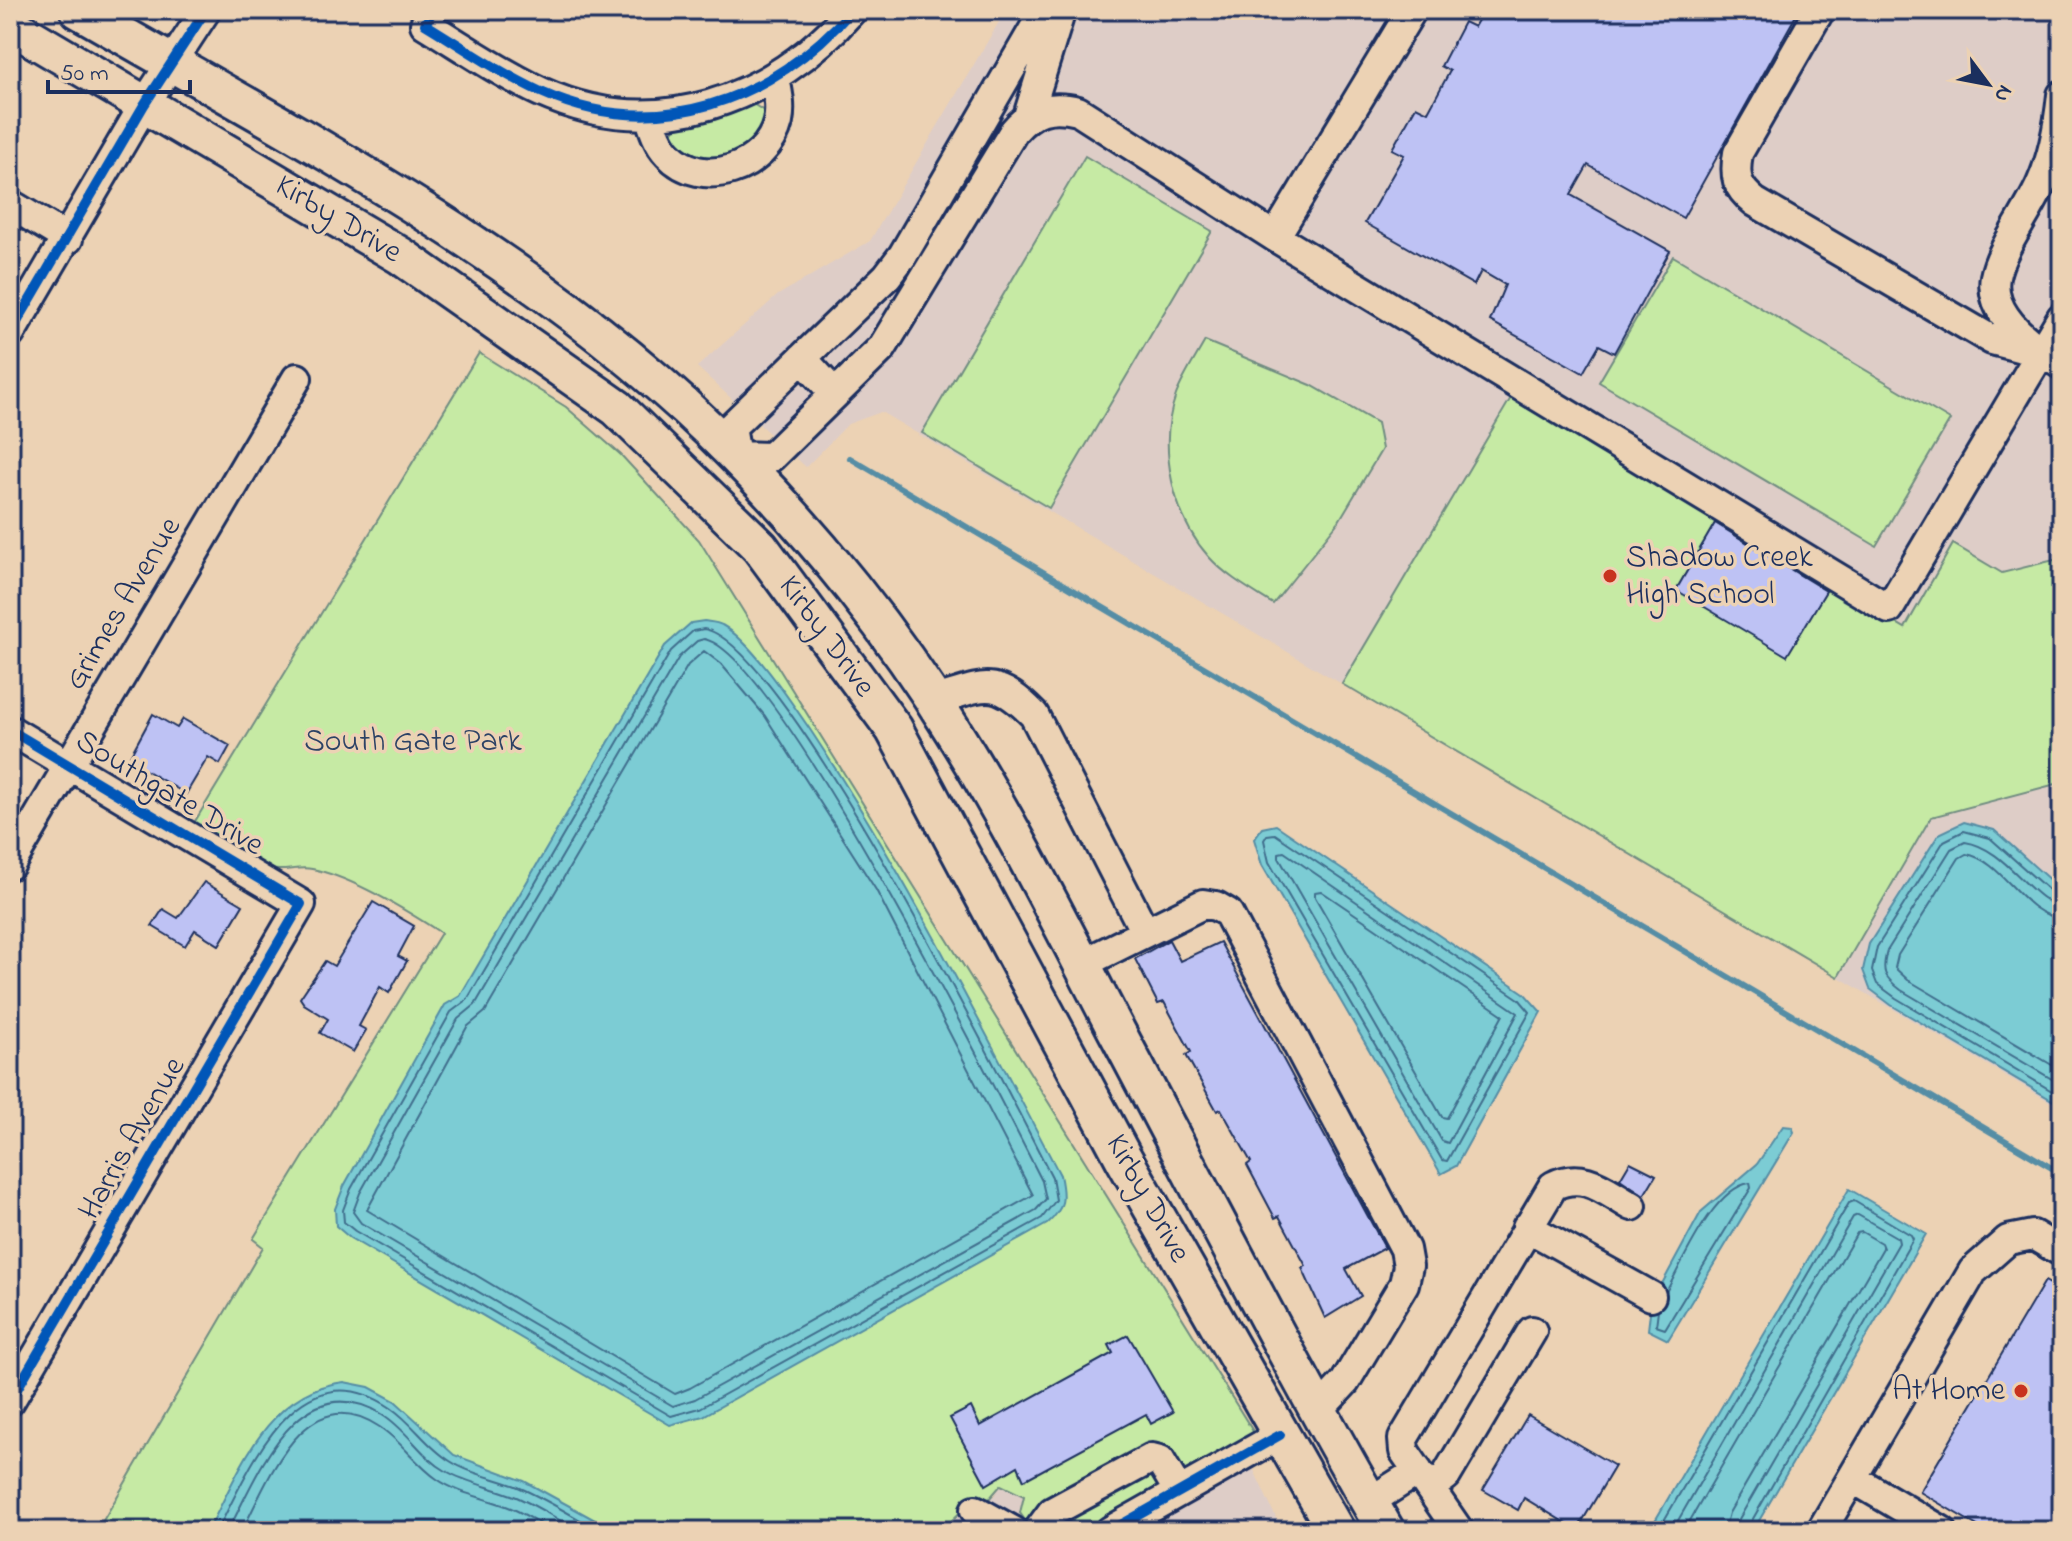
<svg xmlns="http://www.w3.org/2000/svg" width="2072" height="1541" font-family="'Indie Flower',sans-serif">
<rect width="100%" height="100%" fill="#ecd2b4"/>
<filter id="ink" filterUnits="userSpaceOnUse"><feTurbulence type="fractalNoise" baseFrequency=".0125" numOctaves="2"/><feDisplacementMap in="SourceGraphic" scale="16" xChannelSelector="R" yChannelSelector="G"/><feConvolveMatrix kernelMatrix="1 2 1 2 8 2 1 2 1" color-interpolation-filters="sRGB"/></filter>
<g filter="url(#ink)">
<path fill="#decdc7" d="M 1006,10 L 2062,10 L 2062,1109 L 881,412 L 848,424 L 806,467 L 697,367 L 778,295 L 870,241 Z
M 1240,1440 L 1282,1531 L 1084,1531 L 1094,1523 Z
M 1001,1485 L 1024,1496 L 1046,1531 L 941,1531 L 978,1495 L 994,1496 Z"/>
<path fill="#c6eaa4" stroke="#708c81" stroke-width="2" d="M 753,104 L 764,111 C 766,161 705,171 673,142 L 672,133 L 677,125 Z
M 1085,156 L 1212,231 L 1049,508 L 922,433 Z
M 1673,256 L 1950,420 L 1876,546 L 1599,382 Z
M 1205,341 L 1311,385 L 1377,423 L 1382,449 L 1339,521 L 1273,604 C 1251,590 1227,577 1209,557 C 1173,517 1157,447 1176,395 C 1183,377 1195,359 1205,341 Z
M 479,353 L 566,407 L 621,455 L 699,540 L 1254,1433 L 1084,1531 L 1046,1531 L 1025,1520 L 1020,1513 L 1024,1496 L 1001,1485 L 989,1499 L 978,1495 L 941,1531 L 97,1531 L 263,1247 L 253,1239 L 441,933 C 406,910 352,877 312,869 C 297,866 284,873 269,869 L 194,823 Z
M 1512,396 L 1905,628 L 1953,544 L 2002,573 L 2062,558 L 2062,804 L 2056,784 L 1931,817 L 1838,977 L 1342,684 Z"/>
<path fill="#7bccd4" stroke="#558da5" stroke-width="2" d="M 704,621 C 710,622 717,622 722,625 C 751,641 792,703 811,731 C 905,873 981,1025 1060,1175 C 1065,1198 1065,1208 1047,1224 L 703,1416 L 670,1425 L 350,1238 L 336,1226 L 335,1209 L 344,1186 L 445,1005 L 460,996 L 665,646 L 691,623 Z
M 1964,822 L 1994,830 L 2062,891 L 2062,1106 L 1891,1005 L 1870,989 L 1863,970 L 1869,944 L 1939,834 Z
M 1276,825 L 1524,993 L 1541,1012 L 1456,1166 L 1441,1174 L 1262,865 L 1254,839 L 1262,828 Z
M 1783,1126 L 1792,1127 L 1794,1132 L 1668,1340 L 1648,1330 L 1651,1304 L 1701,1212 L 1757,1164 Z
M 1849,1189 L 1926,1234 L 1753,1531 L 1660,1531 L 1652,1526 Z
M 344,1382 L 369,1387 L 395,1401 L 454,1455 L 524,1481 L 615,1531 L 208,1531 C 239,1471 268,1390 344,1382 Z"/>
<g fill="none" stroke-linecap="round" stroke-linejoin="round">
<path stroke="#416e8d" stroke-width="2" d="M 704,629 C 785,642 1006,1089 1052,1177 L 1056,1200 L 1042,1218 L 700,1408 L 671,1416 L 355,1231 L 344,1222 L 343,1210 L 351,1189 L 451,1012 L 467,1000 L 671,651 L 693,631 Z
M 704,639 C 776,651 1000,1099 1042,1181 L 1046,1199 L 1036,1210 L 695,1399 L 673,1406 L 361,1223 L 353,1212 L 360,1193 L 458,1019 L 475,1005 L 679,657 L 697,641 Z
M 704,651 L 721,664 L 765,716 L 876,890 L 1033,1195 L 690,1388 L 675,1394 L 367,1210 L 467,1027 L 485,1012 L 688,665 Z
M 1275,834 L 1519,999 L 1530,1012 L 1447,1161 L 1442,1160 L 1269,862 L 1264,840 L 1267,835 Z
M 1284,852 L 1518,1013 L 1448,1143 L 1442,1141 L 1279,858 L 1279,853 Z
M 1321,891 L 1503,1015 L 1447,1118 L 1442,1117 L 1315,897 L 1315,892 Z
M 2062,896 L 2053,894 L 1990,838 L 1964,831 L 1944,841 L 1877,947 L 1872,971 L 1877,984 L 1896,998 L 2062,1097
M 2062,906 C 2032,904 2007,848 1965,842 L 1951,849 L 1887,951 C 1881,972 1884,977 1901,990 L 2062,1085
M 2062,918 C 2022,916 2005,861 1966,854 L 1959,858 L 1898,955 L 1895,968 L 1908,980 L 2062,1071
M 1658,1310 L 1656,1326 L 1665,1329 L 1751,1188 L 1750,1183 C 1713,1188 1683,1262 1666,1292
M 217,1531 C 251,1466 298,1345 391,1408 C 413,1423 427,1447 450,1461 C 470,1474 496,1478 518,1487 C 546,1499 573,1516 599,1531
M 228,1531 C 259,1472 298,1365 382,1414 C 407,1429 421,1457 446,1471 C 467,1483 492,1487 514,1496 C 536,1505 557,1519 578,1531
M 242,1531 C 268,1481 305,1378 378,1426 C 401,1440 415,1464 437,1479 C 458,1494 487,1498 511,1508 C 525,1514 539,1523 553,1531
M 1662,1531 L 1662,1524 L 1849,1203 L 1854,1201 L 1911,1235 L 1913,1239 L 1746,1531
M 1672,1531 L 1853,1217 L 1858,1215 L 1898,1238 L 1899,1243 L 1739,1519 L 1736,1531
M 1684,1531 L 1857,1233 L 1862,1232 L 1881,1243 L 1883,1248 L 1729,1513 L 1724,1531"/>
<path stroke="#558da5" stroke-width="6" d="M 850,458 L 2062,1174"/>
</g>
<path fill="#bec2f4" stroke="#1b2f5e" stroke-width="2" d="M 1484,10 L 1799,10 L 1683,218 L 1588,165 L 1571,195 L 1670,251 L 1614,353 L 1599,345 L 1583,373 L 1490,321 L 1505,285 L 1481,271 L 1474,285 L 1365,223 L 1404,155 L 1392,149 L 1416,106 L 1428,112 L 1450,71 L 1441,66 L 1464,22 L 1474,27 Z
M 1715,523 L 1826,591 L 1787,656 L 1676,590 Z
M 153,714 L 177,728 L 183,719 L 230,746 L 220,764 L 208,757 L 186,794 L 128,760 Z
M 204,882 L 243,905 L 219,945 L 195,930 L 185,946 L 152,926 L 163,909 L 178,918 Z
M 373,902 L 414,926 L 398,956 L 407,961 L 389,993 L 380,987 L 359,1026 L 366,1030 L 353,1052 L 320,1033 L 328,1019 L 304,1004 L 300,998 L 325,961 L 334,966 Z
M 1169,940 L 1180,961 L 1220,942 L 1385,1248 L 1346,1269 L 1361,1296 L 1325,1318 L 1302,1268 L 1306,1266 L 1279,1216 L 1275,1218 L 1247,1165 L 1251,1162 L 1221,1109 L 1217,1111 L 1186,1055 L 1191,1052 L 1164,1002 L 1158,1004 L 1135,959 Z
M 1630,1162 L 1656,1175 L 1644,1195 L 1620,1179 Z
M 2045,1281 L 2062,1291 L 2062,1531 L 1986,1531 L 1920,1492 Z
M 1128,1335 L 1173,1412 L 1151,1424 L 1146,1414 L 1024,1480 L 1018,1466 L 986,1485 L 950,1418 L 971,1407 L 980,1426 L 1113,1353 L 1109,1345 Z
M 1528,1415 L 1615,1466 L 1577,1530 L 1524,1498 L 1518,1510 L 1483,1490 Z"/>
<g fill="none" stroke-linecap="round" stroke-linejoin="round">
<defs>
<path id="minor" d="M 433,10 L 425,24 C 463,47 500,73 541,92 C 656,144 773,101 852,10
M 1045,10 L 903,255 L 887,276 L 731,427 L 736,456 L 771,457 L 882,348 L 1014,131 C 1032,110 1050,104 1078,111 L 1275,237 L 1412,10
M 1820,10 L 1738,153 C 1734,176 1736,187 1755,202 L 1992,340 L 2041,353
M 2062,95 C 2059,124 2053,157 2041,184 C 2029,212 2000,249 1995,277 C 1988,316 2034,348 2062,365
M 1029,113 L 1061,10
M 649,115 C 653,128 658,144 668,154 C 702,191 767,168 778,122 C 781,107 778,93 775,78
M 10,204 L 68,239
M 1275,237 L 1889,609 L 2062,317
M 10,334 L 144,105 L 206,10
M 802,358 L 835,394
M 933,701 C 984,686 993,674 1034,715 L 1145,932
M 10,730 L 301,904 L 10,1401
M 10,865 L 297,378
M 1082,964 L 1203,904 L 1216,906 L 1228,913 L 1405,1249 L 1408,1266 L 1404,1284 L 1345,1382 L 1317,1412
M 1527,1227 L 1651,1296
M 1852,1478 L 1942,1531
M 1430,1488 L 1446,1476 L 1532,1331
M 1369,1502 L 1418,1471
M 975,1510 L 1013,1531
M 1038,1531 L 1052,1512 L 1152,1458 L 1160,1460 L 1179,1492
M 1110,1531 L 1280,1435
M 1459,1531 L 1404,1451 L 1403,1439 L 1553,1186 C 1584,1170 1605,1191 1632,1206
M 1821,1531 L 1973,1271 L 2008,1240 L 2033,1235 L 2062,1252"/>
<path id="major" d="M 79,10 C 307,142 549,265 735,455 C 815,536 894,634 953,731 C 1013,827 1064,930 1116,1030 C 1205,1198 1291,1367 1386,1531
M 10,25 L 401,256 L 617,408 L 760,547 L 894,729 L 1124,1159 L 1336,1531"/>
</defs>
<use href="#minor" stroke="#1b2f5e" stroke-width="34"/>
<use href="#major" stroke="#1b2f5e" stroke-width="42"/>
<use href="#minor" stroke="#ecd2b4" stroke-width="28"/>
<use href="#major" stroke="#ecd2b4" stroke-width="36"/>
<defs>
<path id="cycleway" d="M 433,10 L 425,24 C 463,47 500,73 541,92 C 656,144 773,101 852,10
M 10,334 L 144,105 L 206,10
M 10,730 L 301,904 L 10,1401
M 1110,1531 L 1280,1435"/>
</defs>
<use href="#cycleway" stroke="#ecd2b4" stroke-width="15"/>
<use href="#cycleway" stroke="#0057b8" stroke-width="10"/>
</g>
</g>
<g fill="#c8321e" stroke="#ecd2b4" stroke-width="3">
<circle cx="1610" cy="576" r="8"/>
<circle cx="2021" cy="1391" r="8"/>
</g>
<g text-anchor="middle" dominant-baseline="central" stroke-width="7" stroke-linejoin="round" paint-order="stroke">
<g font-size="32" fill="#1b2f5e" stroke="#ecd2b4">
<text transform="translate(338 220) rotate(31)">Kirby Drive</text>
<text transform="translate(124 604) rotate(-59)">Grimes Avenue</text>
<text transform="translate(826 637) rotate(54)">Kirby Drive</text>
<text transform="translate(169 794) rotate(31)">Southgate Drive</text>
<text transform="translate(133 1139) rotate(-60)">Harris Avenue</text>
<text transform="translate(1147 1199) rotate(61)">Kirby Drive</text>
</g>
<g font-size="32" fill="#1b2f5e" stroke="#ecd2b4" text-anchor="start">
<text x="1626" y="558">Shadow Creek<tspan x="1626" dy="37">High School</tspan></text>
<text x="2005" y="1391" text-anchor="end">At Home</text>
</g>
<g font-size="32" fill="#2c4265" stroke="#ecd2b4">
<text x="413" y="742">South Gate Park</text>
</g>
</g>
<rect width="2072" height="1541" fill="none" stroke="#ecd2b4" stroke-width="40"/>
<rect x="20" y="20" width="2032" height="1501" fill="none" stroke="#1b2f5e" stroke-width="3" filter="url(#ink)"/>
<g transform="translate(1988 84) rotate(122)" stroke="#ecd2b4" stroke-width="6" paint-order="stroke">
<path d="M0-6L14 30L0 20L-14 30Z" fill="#1b2f5e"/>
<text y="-12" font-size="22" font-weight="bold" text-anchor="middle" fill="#1b2f5e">N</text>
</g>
<path d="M48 80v12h142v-12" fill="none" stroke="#1b2f5e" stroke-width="4"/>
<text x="60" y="80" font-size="24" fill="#1b2f5e" stroke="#ecd2b4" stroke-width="6" paint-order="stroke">50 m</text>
</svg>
